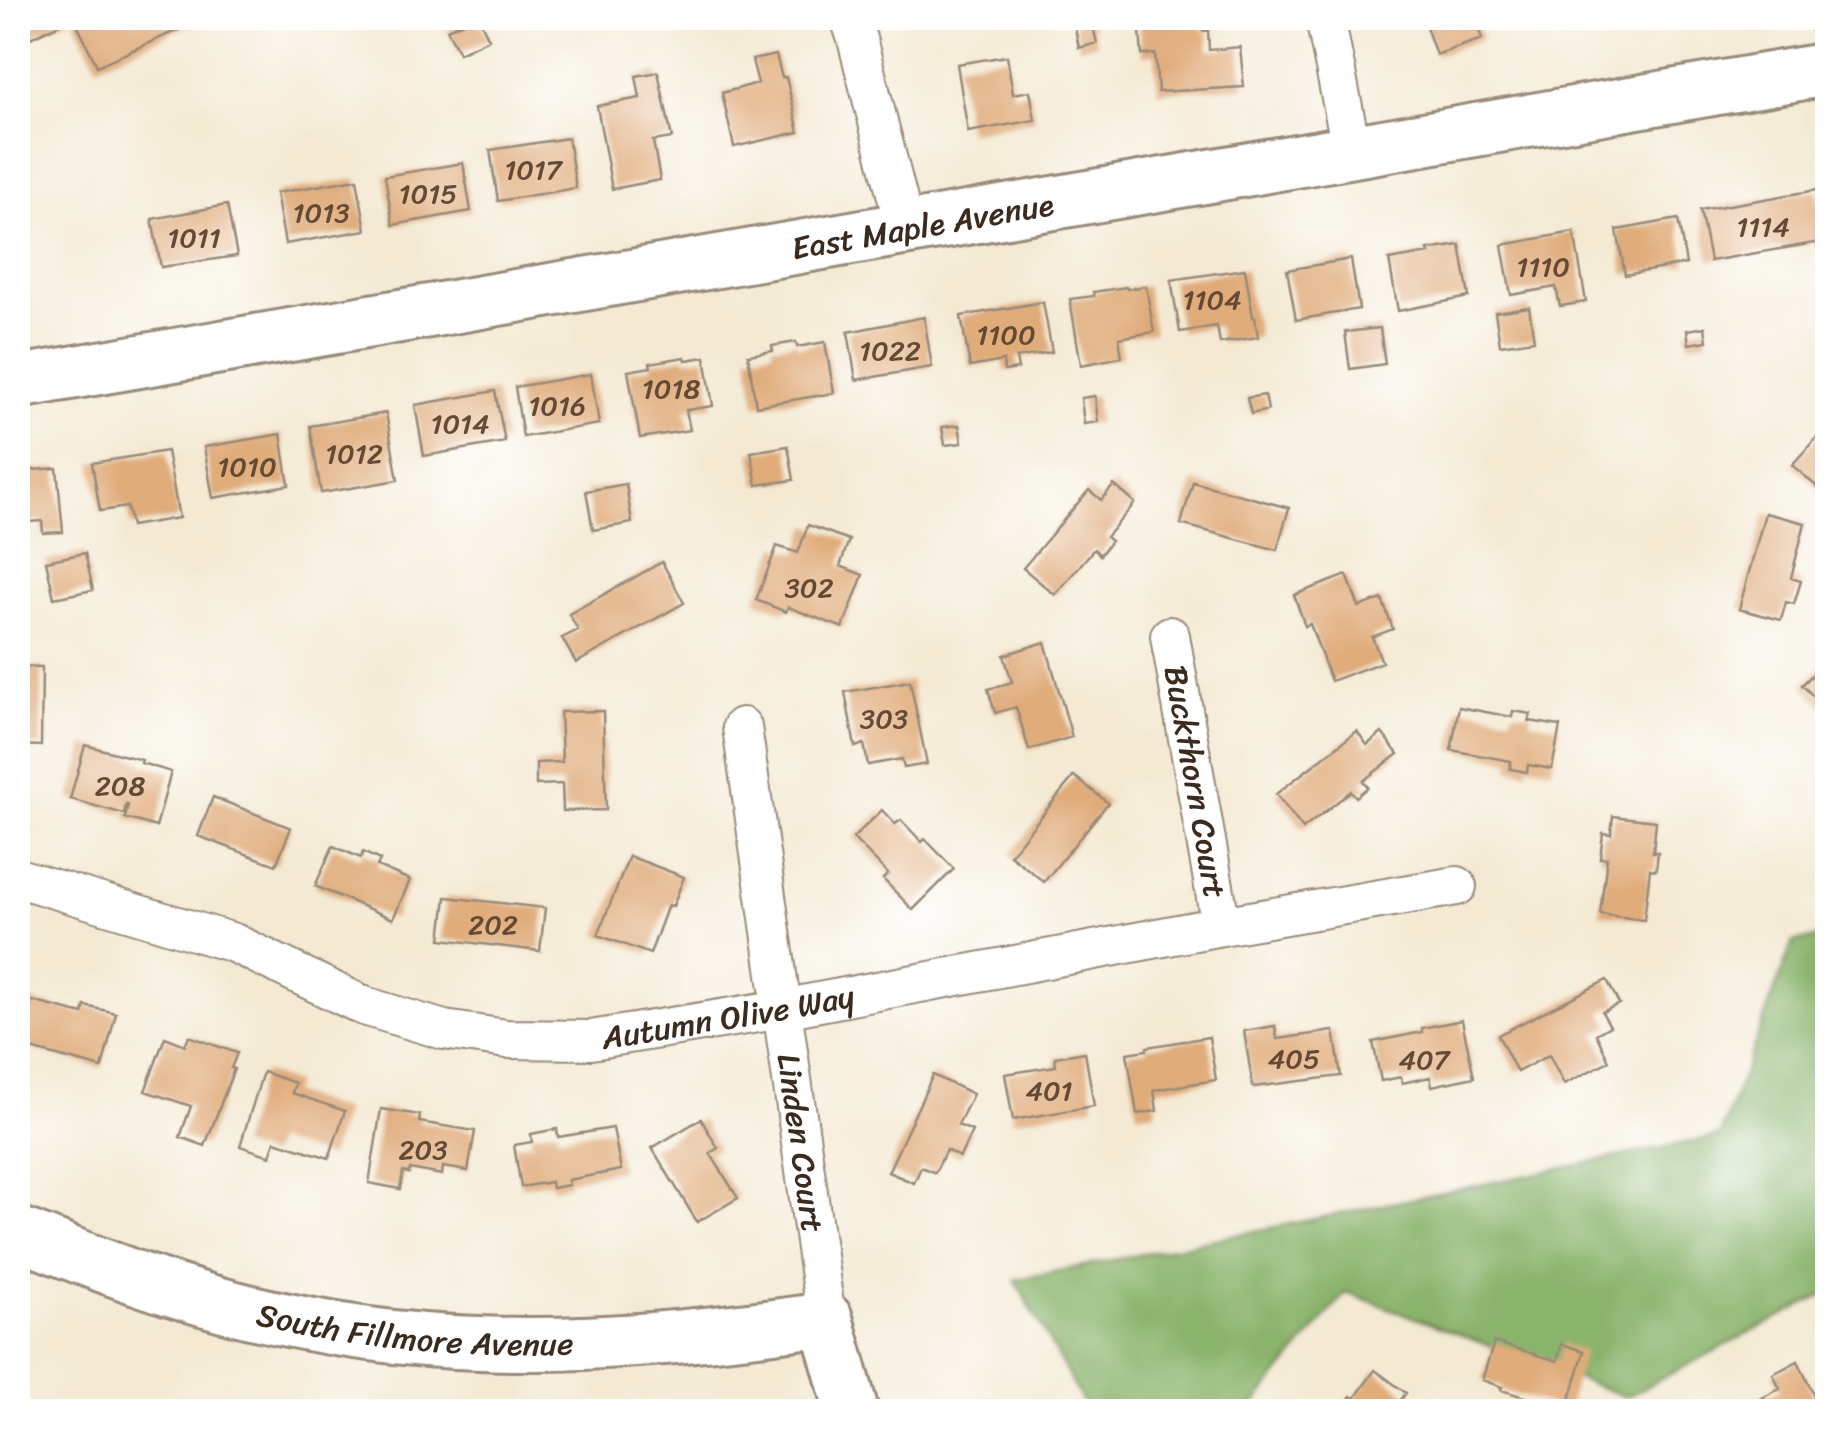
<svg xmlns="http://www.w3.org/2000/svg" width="1845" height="1429" font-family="Sriracha,sans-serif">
<rect width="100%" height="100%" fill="#fff"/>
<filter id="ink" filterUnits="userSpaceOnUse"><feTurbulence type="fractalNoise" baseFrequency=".01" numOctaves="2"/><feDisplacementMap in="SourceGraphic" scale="20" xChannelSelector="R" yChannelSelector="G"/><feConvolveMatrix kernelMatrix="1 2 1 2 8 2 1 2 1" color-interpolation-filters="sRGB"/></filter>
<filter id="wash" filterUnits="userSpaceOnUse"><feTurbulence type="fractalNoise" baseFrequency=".0048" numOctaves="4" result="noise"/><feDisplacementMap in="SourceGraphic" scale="40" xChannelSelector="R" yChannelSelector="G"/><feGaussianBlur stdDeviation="2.25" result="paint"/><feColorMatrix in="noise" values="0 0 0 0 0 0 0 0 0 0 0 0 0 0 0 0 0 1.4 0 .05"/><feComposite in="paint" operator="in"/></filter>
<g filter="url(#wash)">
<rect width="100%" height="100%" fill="#f4ead4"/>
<path fill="#8ab46c" stroke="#626f45" stroke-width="2.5" d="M 1827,936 L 1827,1293 L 1626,1397 L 1346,1292 L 1249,1411 L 1088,1411 L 1015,1280 L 1720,1136 L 1793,942 Z"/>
<g id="blocks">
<path fill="#e0ac7a" d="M 18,18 L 72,18 L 28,39 Z
M 74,18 L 205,18 L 97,66 Z
M 472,18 L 479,18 L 489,39 L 459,53 L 447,29 Z
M 1091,18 L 1097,43 L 1079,48 L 1074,23 Z
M 1151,18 L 1202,18 L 1203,31 L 1208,30 L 1209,50 L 1240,47 L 1244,87 L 1158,92 L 1155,54 L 1142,55 L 1139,21 L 1152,20 Z
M 1423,18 L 1475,18 L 1482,39 L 1436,55 Z
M 776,55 L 782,78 L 786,77 L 799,132 L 734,147 L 722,93 L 758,83 L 752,60 Z
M 1007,56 L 1013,94 L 1030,91 L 1035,120 L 968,132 L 957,64 Z
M 658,72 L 672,138 L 653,141 L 660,180 L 612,189 L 597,106 L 640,98 L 636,76 Z
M 568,138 L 576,188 L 498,201 L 490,150 Z
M 463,163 L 471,211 L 393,225 L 385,176 Z
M 357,179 L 366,230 L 285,244 L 276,193 Z
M 1817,190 L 1826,241 L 1710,261 L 1700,210 Z
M 227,205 L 237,256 L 161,267 L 152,219 Z
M 1678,219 L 1686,264 L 1625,275 L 1617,230 Z
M 1574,232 L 1586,302 L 1560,306 L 1556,287 L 1511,295 L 1502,245 Z
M 1460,245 L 1469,297 L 1398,311 L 1389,260 L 1429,253 L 1428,250 Z
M 1351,259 L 1359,309 L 1296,320 L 1287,270 Z
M 1245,269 L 1253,317 L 1255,317 L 1258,337 L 1220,343 L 1217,326 L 1180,332 L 1171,280 Z
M 1146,286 L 1154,332 L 1119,338 L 1122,357 L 1081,365 L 1070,299 L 1094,296 L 1093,292 L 1126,287 L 1127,289 Z
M 1043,302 L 1052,352 L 1016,358 L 1018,369 L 1004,371 L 1003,361 L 970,367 L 961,316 Z
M 1529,307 L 1534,340 L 1500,345 L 1495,312 Z
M 924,317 L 932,367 L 856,380 L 848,332 Z
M 1705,327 L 1707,341 L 1689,344 L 1687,330 Z
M 1380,328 L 1385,364 L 1350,369 L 1345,332 Z
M 796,342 L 797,347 L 825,342 L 834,393 L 756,406 L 748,355 L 773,351 L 772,346 Z
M 685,357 L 686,360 L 705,357 L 713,406 L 686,410 L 690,430 L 640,438 L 628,371 L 651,367 L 650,363 Z
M 591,374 L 599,424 L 523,437 L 515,387 Z
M 495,391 L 505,442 L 424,456 L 415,405 Z
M 1265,395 L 1268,410 L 1251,414 L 1247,398 Z
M 1095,396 L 1098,422 L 1084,424 L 1081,398 Z
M 386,413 L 398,480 L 321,493 L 310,426 Z
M 959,425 L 962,443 L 945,445 L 942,427 Z
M 1828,425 L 1828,489 L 1824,493 L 1792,465 Z
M 281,434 L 289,485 L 213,498 L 204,447 Z
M 788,446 L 794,480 L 757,485 L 751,452 Z
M 167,451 L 179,518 L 131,526 L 127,507 L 100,511 L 92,463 Z
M 57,468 L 63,532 L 43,533 L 42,521 L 18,523 L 18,475 L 22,475 L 22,471 Z
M 1193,482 L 1289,508 L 1277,550 L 1181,524 Z
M 626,484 L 632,523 L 593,530 L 586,491 Z
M 1114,485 L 1135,503 L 1106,537 L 1111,541 L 1100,555 L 1094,549 L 1055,595 L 1023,568 L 1089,490 L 1101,500 Z
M 1765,513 L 1805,523 L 1791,578 L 1801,581 L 1794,604 L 1786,602 L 1781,620 L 1739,609 Z
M 808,525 L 849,540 L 840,566 L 863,575 L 843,628 L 788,607 L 786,612 L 756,600 L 777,546 L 798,553 Z
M 85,553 L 93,590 L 54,598 L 46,561 Z
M 662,562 L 684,603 L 576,663 L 562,638 L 578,630 L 569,614 Z
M 1347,575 L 1359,607 L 1382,599 L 1393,629 L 1372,637 L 1382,662 L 1331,681 L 1310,624 L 1305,626 L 1294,595 Z
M 1045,642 L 1072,737 L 1029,750 L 1016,707 L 995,713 L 988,689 L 1012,682 L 1004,655 Z
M 1828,659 L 1828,711 L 1802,685 Z
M 18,666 L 42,667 L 41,746 L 18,745 Z
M 910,681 L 927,764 L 904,768 L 902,759 L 868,765 L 864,744 L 855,747 L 845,692 Z
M 1459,707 L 1512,717 L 1513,711 L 1531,714 L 1529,721 L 1560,726 L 1552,769 L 1528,765 L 1527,772 L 1510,769 L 1511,761 L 1451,750 Z
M 603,711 L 606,810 L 563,811 L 562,784 L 536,785 L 536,763 L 562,762 L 560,712 Z
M 1357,731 L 1367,745 L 1382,733 L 1398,754 L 1363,781 L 1368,787 L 1356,797 L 1351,791 L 1303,829 L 1276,794 Z
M 85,745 L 142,760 L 141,763 L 171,772 L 156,827 L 125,818 L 128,805 L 126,804 L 124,814 L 70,799 Z
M 1074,776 L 1108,803 L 1044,882 L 1010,855 Z
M 213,797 L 291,828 L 276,865 L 198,836 Z
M 882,810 L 895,824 L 901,820 L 922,842 L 925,839 L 954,869 L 913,910 L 883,879 L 888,874 L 853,838 Z
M 1613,816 L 1656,821 L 1653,852 L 1658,852 L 1656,870 L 1650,869 L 1644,920 L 1600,914 L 1607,858 L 1600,858 L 1603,833 L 1611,834 Z
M 333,846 L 361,858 L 363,852 L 380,860 L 377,866 L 410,880 L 393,919 L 315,886 Z
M 629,856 L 684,877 L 673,906 L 668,905 L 650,954 L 598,935 Z
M 446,897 L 545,908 L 540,951 L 441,939 Z
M 1607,980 L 1619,1004 L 1602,1012 L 1610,1026 L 1596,1034 L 1609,1061 L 1564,1084 L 1549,1055 L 1517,1072 L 1498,1035 Z
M 32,1001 L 83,1014 L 85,1006 L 116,1013 L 102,1068 L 20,1046 Z
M 1462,1020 L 1474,1077 L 1432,1086 L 1430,1077 L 1402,1083 L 1401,1077 L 1381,1081 L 1373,1042 L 1422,1032 L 1422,1028 Z
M 1275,1026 L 1277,1039 L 1334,1031 L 1341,1076 L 1253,1087 L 1244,1031 Z
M 189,1036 L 237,1053 L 231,1068 L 234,1069 L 205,1146 L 180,1137 L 191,1106 L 145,1091 L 165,1037 L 185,1045 Z
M 1209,1037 L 1216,1080 L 1154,1090 L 1157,1111 L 1137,1114 L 1127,1053 L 1147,1050 L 1147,1047 Z
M 1085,1052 L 1094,1106 L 1013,1120 L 1005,1074 L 1056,1066 L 1055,1057 Z
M 263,1072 L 295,1083 L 292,1093 L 345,1111 L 329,1158 L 275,1141 L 270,1156 L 240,1146 Z
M 933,1075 L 973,1094 L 958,1125 L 972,1131 L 960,1157 L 946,1150 L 935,1173 L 921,1167 L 914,1183 L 888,1172 Z
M 381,1109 L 420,1115 L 419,1122 L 475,1131 L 468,1171 L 443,1167 L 442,1175 L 410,1169 L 409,1173 L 403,1172 L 400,1189 L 369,1183 Z
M 701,1119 L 718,1148 L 710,1153 L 738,1198 L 697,1222 L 652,1148 Z
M 613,1128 L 621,1170 L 568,1180 L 569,1185 L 552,1188 L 551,1182 L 521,1187 L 514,1145 L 532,1142 L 531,1134 L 557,1129 L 558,1137 Z
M 1494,1342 L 1557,1361 L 1562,1344 L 1584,1351 L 1567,1410 L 1501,1390 L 1502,1387 L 1482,1380 Z
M 1798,1361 L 1822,1412 L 1733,1412 L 1780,1389 L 1773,1374 Z
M 1375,1370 L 1406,1393 L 1392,1412 L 1340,1412 L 1351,1396 L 1355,1398 Z"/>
</g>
</g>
<g filter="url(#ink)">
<use href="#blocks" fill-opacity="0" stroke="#988a79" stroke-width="2.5"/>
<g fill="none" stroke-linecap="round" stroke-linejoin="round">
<defs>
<g id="street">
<path d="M 850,18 L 857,39 L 905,228"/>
<path d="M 1325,18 L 1352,152"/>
<path d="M 1827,18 L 1828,21"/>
<path id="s1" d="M 1170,636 L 1221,926"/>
<path id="s2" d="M 742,727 L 826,1319"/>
<path id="s3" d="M 18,878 L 234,943 L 364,1006 L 444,1030 L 507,1039 L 591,1040 L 782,1009 L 1221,926 L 1457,886"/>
</g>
<g id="secondary">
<path id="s4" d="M 18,382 C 621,278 1224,175 1828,69"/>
<path id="s5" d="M 18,1233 C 93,1262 168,1292 247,1311 C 322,1329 402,1341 479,1343 C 595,1348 711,1335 826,1319 L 852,1412"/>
</g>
</defs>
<use href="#street" stroke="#988a79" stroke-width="42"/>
<use href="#secondary" stroke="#988a79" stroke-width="58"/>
<use href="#street" stroke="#fff" stroke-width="38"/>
<use href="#secondary" stroke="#fff" stroke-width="52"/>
</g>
</g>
<g text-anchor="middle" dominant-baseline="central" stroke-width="9" stroke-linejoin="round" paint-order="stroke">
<g font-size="28" fill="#644a35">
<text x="533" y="169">1017</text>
<text x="428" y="193">1015</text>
<text x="321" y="212">1013</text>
<text x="1763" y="226">1114</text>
<text x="194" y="237">1011</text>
<text x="1543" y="266">1110</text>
<text x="1212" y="299">1104</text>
<text x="1006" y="334">1100</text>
<text x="890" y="350">1022</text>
<text x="671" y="388">1018</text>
<text x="557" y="405">1016</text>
<text x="460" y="423">1014</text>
<text x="354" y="453">1012</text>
<text x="247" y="466">1010</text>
<text x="809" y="587">302</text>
<text x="884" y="718">303</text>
<text x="120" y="785">208</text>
<text x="493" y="924">202</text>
<text x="1294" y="1058">405</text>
<text x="1424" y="1059">407</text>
<text x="1049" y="1090">401</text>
<text x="423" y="1149">203</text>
</g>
<g font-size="32" fill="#3b2a1e" stroke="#fff">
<text stroke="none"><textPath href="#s4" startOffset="918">East Maple Avenue</textPath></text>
<text stroke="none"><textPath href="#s1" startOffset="148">Buckthorn Court</textPath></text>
<text stroke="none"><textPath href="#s3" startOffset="740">Autumn Olive Way</textPath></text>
<text stroke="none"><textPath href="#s2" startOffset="420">Linden Court</textPath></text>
<text stroke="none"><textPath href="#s5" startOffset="412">South Fillmore Avenue</textPath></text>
</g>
</g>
<rect width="1845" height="1429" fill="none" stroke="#fff" stroke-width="60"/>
</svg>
